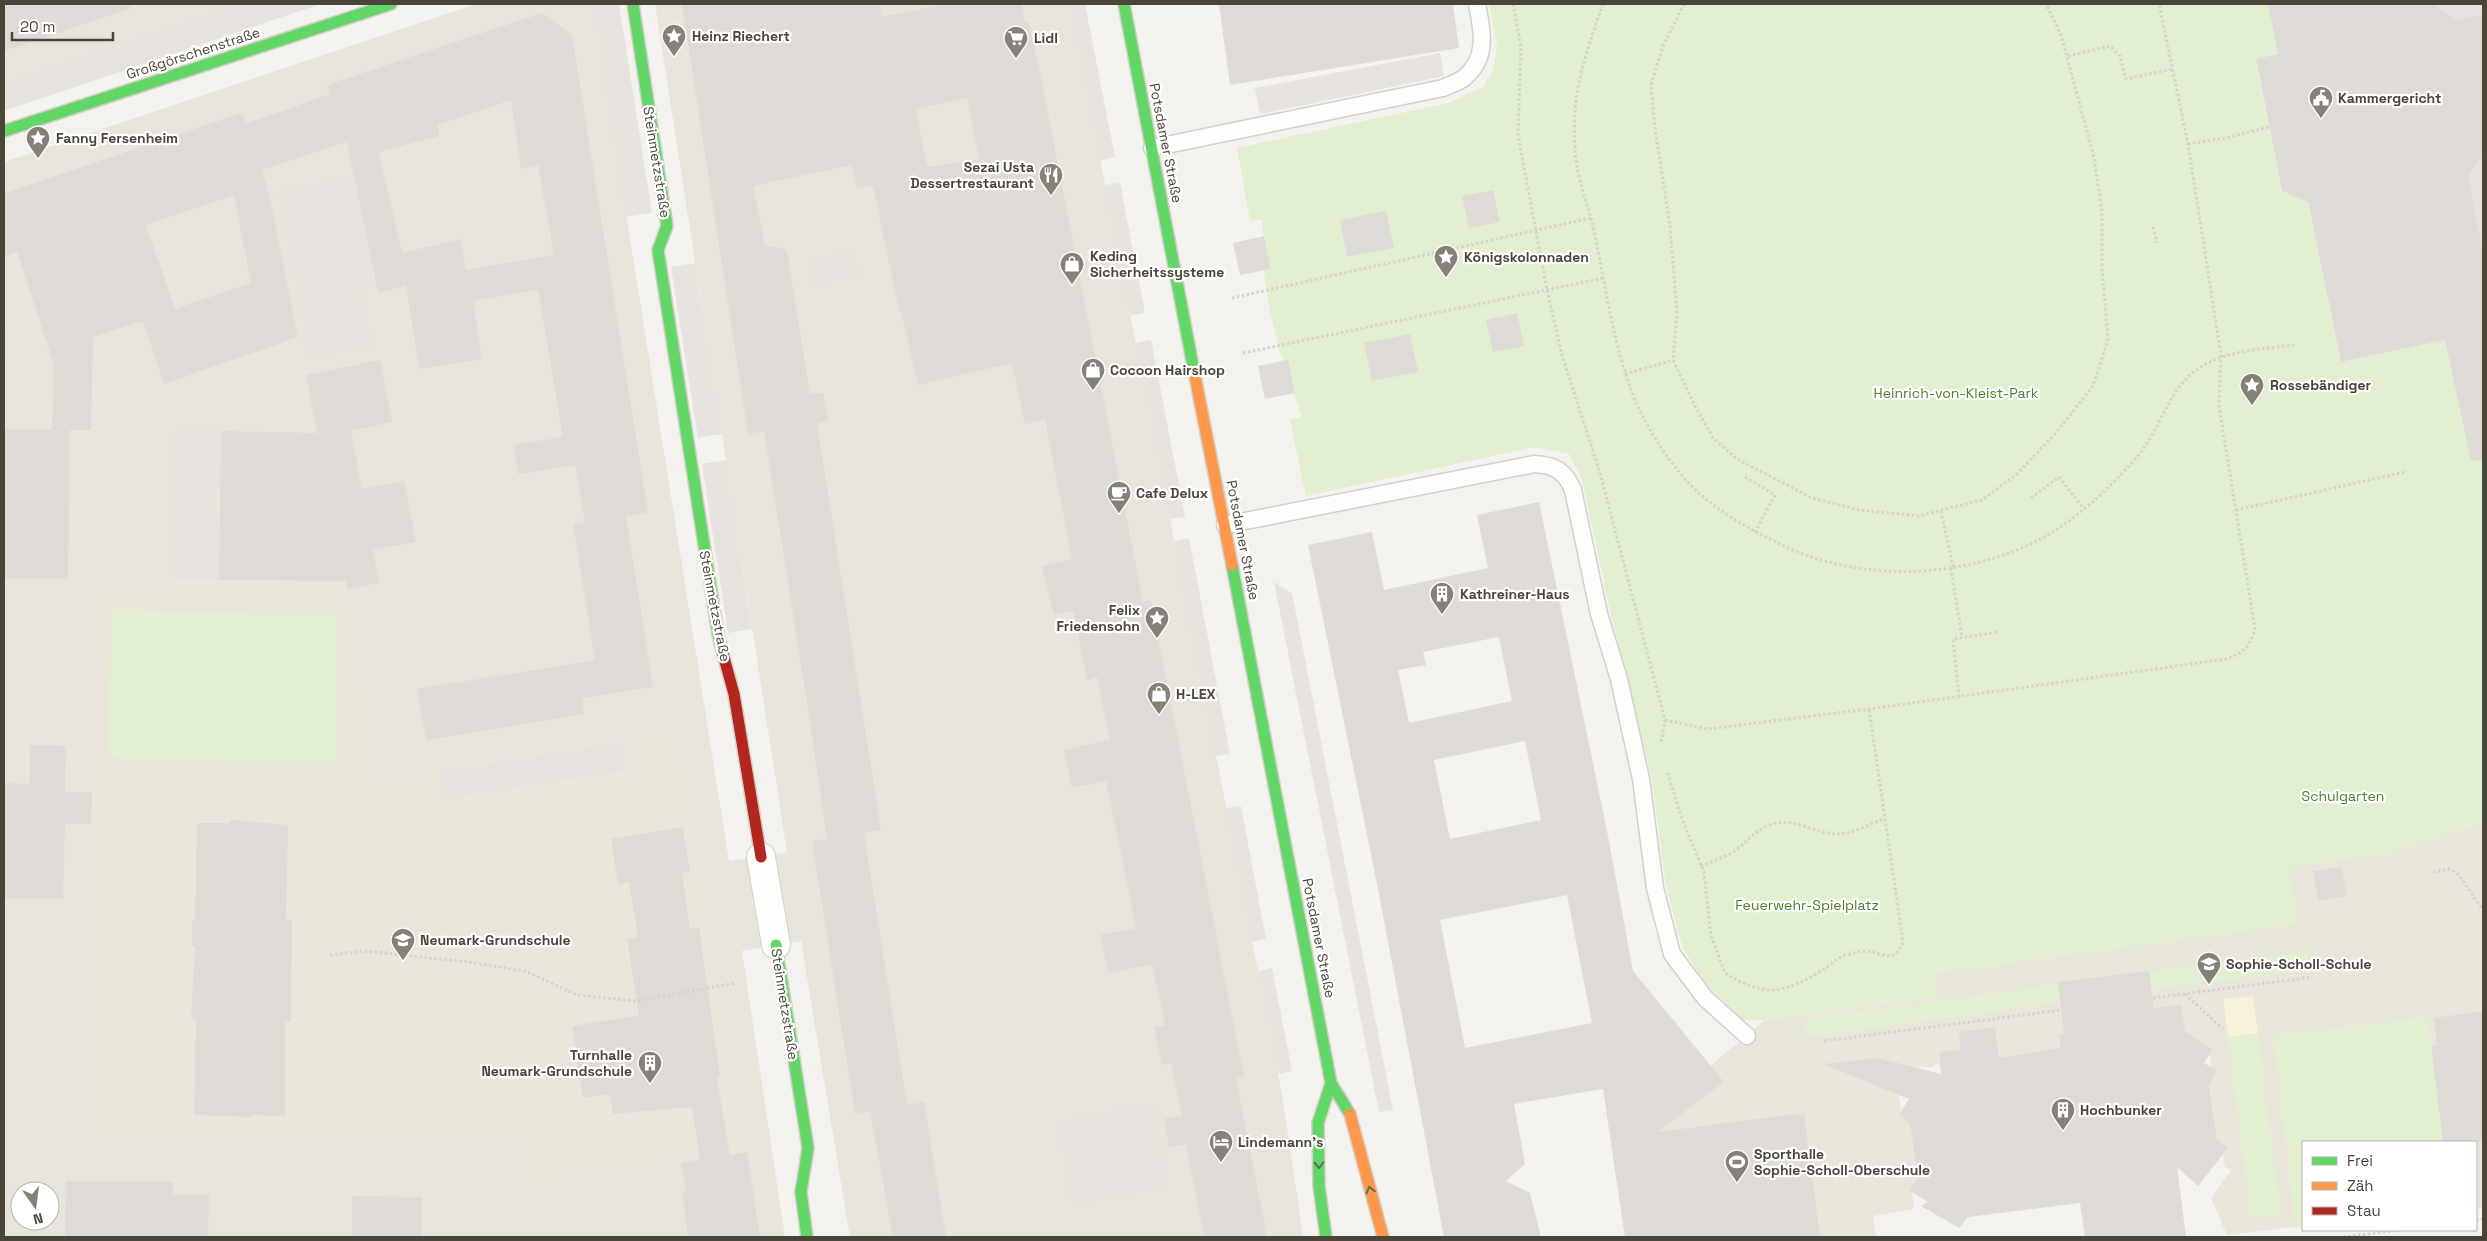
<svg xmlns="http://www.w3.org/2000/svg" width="2487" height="1241" font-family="'Space Grotesk',sans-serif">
<rect width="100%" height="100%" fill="#f4f2ee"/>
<path fill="#e7e4dc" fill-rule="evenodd" d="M 4,4 L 237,4 L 4,82 Z
M 476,4 L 603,4 L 593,6 L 729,861 L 787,852 L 655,4 L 1070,4 L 1283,1100 L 1303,1237 L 850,1237 L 801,941 L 742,951 L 785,1237 L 4,1237 L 4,162 ZM 20,1191 L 50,1191 L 50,1221 L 20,1221 Z"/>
<path fill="#eae5da" d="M 93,579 L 346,581 L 384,778 L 681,729 L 747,1152 L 527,1188 L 522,1151 L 87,1145 Z
M 2483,740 L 2483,1208 L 2476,1209 L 2476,1142 L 2303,1142 L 2303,1226 L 2227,1235 L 2211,1198 L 2231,1170 L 2225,1167 L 2223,1153 L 2227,1148 L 2217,1139 L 2209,1085 L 2217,1070 L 2211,1067 L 2210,1055 L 2213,1050 L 2084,1045 L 2019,1055 L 2013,1064 L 1949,1072 L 1937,1063 L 1933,1067 L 1914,1067 L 1895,1093 L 1899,1095 L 1901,1110 L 1899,1114 L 1910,1124 L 1918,1178 L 1909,1190 L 1912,1192 L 1914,1209 L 1873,1216 L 1876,1237 L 1668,1237 L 1653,1114 L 1765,1020 L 1937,997 L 1934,974 Z"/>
<path fill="#e1eecf" d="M 1489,4 L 2268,4 L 2278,54 L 2260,58 L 2256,64 L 2282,191 L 2288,194 L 2305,189 L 2341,362 L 2445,340 L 2467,441 L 2483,437 L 2483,825 L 2440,836 L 2386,854 L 2289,868 L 2298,924 L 1934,974 L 1937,997 L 1765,1020 L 1743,1020 L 1706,984 L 1683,949 L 1666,886 L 1652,779 L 1610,610 L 1582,479 L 1569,454 L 1535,447 L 1306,496 L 1290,420 L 1301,417 C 1296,397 1289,380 1283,361 C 1275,339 1271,313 1266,289 C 1262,266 1265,243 1262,220 L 1250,221 L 1237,148 L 1448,103 L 1483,87 L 1493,70 L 1497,47 Z
M 111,610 L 338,615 L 335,762 L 108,757 Z
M 2307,951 L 2310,969 L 1805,1037 L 1802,1019 Z
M 2428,1017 L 2443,1142 L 2303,1142 L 2303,1226 L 2295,1226 L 2273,1036 Z
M 2258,1033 L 2281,1215 L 2251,1220 L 2228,1037 Z"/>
<path fill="#f7f0da" d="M 2253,996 L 2258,1033 L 2228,1037 L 2223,999 Z"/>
<path fill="#e6e3df" d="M 237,4 L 321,4 L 4,111 L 4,82 Z
M 603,4 L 619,4 L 652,213 L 626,217 L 593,6 Z
M 1070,4 L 1085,4 L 1115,157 L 1100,160 Z
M 2435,4 L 2483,4 L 2483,14 L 2456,20 Z
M 1440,53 L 1444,76 L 1260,114 L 1255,88 Z
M 2483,156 L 2483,251 L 2471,191 L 2468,190 L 2465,179 Z
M 352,177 L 374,285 L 360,288 L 372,345 L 311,358 L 278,192 Z
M 1120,183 L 1145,313 L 1130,316 L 1105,185 Z
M 855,252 L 859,276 L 812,283 L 808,259 Z
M 695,263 L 722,434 L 698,438 L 671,267 Z
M 4,300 L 7,300 L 6,364 L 4,364 Z
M 1151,340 L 1185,517 L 1170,519 L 1136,343 Z
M 172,431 L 221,431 L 220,492 L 212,492 L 212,516 L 219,517 L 219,580 L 172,580 Z
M 726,460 L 752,629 L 728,633 L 702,464 Z
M 1189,538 L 1230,754 L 1215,756 L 1174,541 Z
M 1274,582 L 1292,593 L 1393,1110 L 1379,1112 Z
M 622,742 L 627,770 L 443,800 L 439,772 Z
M 1241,806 L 1266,939 L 1252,942 L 1226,808 Z
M 1272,968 L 1292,1071 L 1278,1074 L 1258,971 Z
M 1153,1104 L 1168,1187 L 1072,1205 L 1057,1122 Z"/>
<path fill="#dedbd6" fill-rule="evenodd" d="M 4,4 L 129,4 L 130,9 L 4,51 Z
M 682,4 L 880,4 L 881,17 L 946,4 L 1022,4 L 1025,22 L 1029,22 L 1042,83 L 1143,602 L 1151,600 L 1158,637 L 1244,1077 L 1236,1078 L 1267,1237 L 1204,1237 L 1186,1144 L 1169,1147 L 1164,1119 L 1182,1116 L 1171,1063 L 1162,1065 L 1154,1027 L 1165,1025 L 1152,964 L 1108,973 L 1100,935 L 1136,928 L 1106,781 L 1072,788 L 1064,750 L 1110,740 L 1097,677 L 1087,680 L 1073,611 L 1054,615 L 1042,566 L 1072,559 L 1045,420 L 1025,424 L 1012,363 L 918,385 L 901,312 L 899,312 L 873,185 L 857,188 L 852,165 L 753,186 L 765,245 L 787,250 L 810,394 L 823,393 L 828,421 L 817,423 L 881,830 L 864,833 L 907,1105 L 924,1102 L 946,1237 L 893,1237 L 870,1111 L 855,1114 L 812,841 L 827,839 L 810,722 L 764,431 L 748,434 ZM 967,98 L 979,159 L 927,167 L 916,109 Z
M 1219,4 L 1453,4 L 1459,48 L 1230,85 Z
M 2268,4 L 2435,4 L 2456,20 L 2483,14 L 2483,156 L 2468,176 L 2483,251 L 2483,460 L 2471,461 L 2445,340 L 2341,362 L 2308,202 L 2282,191 L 2256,59 L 2278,54 Z
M 542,13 L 572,35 L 648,512 L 626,516 L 653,687 L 582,698 L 584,714 L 426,740 L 417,689 L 595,660 L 573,524 L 585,523 L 575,465 L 518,474 L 513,445 L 563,437 L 538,290 L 473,301 L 482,359 L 419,369 L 406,285 L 378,293 L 347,142 L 262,170 L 270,197 L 298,337 L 164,384 L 143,321 L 93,337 L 91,430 L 66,430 L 70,430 L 68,579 L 4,578 L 4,429 L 52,430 L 54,364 L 17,252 L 4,257 L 4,193 L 242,113 L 246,123 L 288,109 L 330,94 L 327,85 ZM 511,100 L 521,169 L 538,165 L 554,255 L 466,270 L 460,239 L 402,253 L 379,152 L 439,136 L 438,125 ZM 234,195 L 251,283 L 175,309 L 146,225 Z
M 1493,190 L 1500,222 L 1469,228 L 1462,196 Z
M 1386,211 L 1394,248 L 1347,257 L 1340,220 Z
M 1264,236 L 1271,269 L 1240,275 L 1233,243 Z
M 1517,313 L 1524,346 L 1493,352 L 1486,320 Z
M 1410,334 L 1418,372 L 1372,381 L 1364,343 Z
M 380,360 L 392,422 L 351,431 L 362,489 L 404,481 L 416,542 L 373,550 L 379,583 L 348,589 L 346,581 L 219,580 L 221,431 L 317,433 L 306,375 Z
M 1288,360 L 1295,393 L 1265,399 L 1258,366 Z
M 1539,502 L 1608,836 L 1633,971 L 1724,1082 L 1658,1132 L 1804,1113 L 1820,1237 L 1625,1237 L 1603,1089 L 1514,1104 L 1525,1164 L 1506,1181 L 1530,1193 L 1541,1237 L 1444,1237 L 1377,884 L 1308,545 L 1372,532 L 1384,590 L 1488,568 L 1477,515 ZM 1499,637 L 1512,701 L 1409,723 L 1398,670 L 1426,665 L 1423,652 ZM 1525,741 L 1541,820 L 1450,839 L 1434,760 ZM 1567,895 L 1592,1023 L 1465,1048 L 1440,920 Z
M 30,745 L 66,746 L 65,792 L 92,792 L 91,824 L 65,824 L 63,899 L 4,898 L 4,783 L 30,784 Z
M 230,820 L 288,825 L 286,919 L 292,920 L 291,1022 L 285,1021 L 285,1116 L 251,1115 L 250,1117 L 194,1115 L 196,1020 L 191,1018 L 195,946 L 192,946 L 192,920 L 195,920 L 197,823 L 230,823 Z
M 683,827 L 690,872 L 682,873 L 690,929 L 699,927 L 720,1076 L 717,1077 L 730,1155 L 747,1152 L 760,1237 L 688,1237 L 682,1191 L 686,1190 L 681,1163 L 700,1159 L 692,1107 L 613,1114 L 609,1094 L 583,1098 L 572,1026 L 639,1015 L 627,939 L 638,937 L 629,882 L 618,884 L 611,839 Z
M 2342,867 L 2347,896 L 2318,901 L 2313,871 Z
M 2149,971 L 2154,1008 L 2181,1005 L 2185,1031 L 2213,1050 L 2204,1063 L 2217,1070 L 2209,1085 L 2217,1139 L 2228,1148 L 2198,1186 L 2177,1167 L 2186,1237 L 2085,1237 L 2080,1203 L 1968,1217 L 1959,1228 L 1921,1206 L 1928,1202 L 1909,1190 L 1918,1178 L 1910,1124 L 1899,1114 L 1909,1099 L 1823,1064 L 1878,1058 L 1941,1074 L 1939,1052 L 1961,1050 L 1959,1032 L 1995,1027 L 1999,1058 L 2060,1048 L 2059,1035 L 2064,1034 L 2058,982 Z
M 2483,1011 L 2483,1142 L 2443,1142 L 2431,1046 L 2437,1045 L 2434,1018 Z
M 66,1181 L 173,1182 L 172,1195 L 209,1195 L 208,1237 L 65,1237 Z
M 352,1196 L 422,1197 L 422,1237 L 352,1237 Z"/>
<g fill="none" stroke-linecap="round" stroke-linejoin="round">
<defs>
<path id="lane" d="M 1152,148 L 1443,88 C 1449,85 1459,82 1464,78 C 1489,57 1482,30 1477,4
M 1225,525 L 1534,464 C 1555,465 1565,471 1573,490 L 1599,614 L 1619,679 L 1641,779 L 1655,888 L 1672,954 L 1705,998 L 1747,1036"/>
<path id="street" d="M 761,857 L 776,945"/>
<path id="fast" d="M 633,4 L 667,226 L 658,250 L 718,634 L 723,654
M 1124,4 L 1194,371
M 4,131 L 391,4
M 1232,565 L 1331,1083 L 1350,1114
M 776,945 L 808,1148 L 801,1192 L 807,1237
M 1326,1237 L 1319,1186 L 1318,1123 L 1331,1083"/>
<path id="slow" d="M 1194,371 L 1232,565
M 1350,1114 L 1383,1237"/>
<path id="jam" d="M 723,654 L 734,694 L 761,857"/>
</defs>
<use href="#lane" stroke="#d2d0cb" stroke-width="19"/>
<use href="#street" stroke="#d2d0cb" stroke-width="30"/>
<use href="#fast" stroke="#d3cfc5" stroke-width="14"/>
<use href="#slow" stroke="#d3cfc5" stroke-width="14"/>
<use href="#jam" stroke="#d3cfc5" stroke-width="14"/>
<path stroke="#d3d2cc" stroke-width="3" stroke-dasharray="2.5 2.5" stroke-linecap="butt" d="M 1513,4 L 1521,47 L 1518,135 L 1547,290 L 1562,355 L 1600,473 L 1665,720 L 1661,743
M 1603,4 C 1591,38 1578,74 1575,110 C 1574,126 1574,145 1576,160 C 1579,184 1589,207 1594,231 C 1605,283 1612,336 1630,387 C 1641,420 1673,471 1700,494 C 1721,513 1746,527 1772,540 C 1851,582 1952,581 2033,543 C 2073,523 2107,491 2137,457 C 2158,433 2166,397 2190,375 C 2218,350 2258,350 2294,345
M 1684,4 L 1663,46 L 1651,85 L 1655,129 L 1670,226 L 1677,314 L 1673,360 L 1695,406 L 1713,438 L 1737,459 L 1812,498 L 1859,510 L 1918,516 L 1982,500 L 2017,474 L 2055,434 L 2093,386 L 2108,339 L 2102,268 L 2102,212 L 2094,157 L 2061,35 L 2046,4
M 2068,56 L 2110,46 L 2120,56 L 2126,79 L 2173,69
M 2188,144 L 2226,138 L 2269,127
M 2153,227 L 2157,243
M 1232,298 L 1591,218
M 1243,353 L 1604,278
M 1625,374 L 1673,360
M 1745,477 L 1775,495 L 1755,532
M 2031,498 L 2059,477 L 2084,509
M 2236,510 L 2405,472
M 1941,511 L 1953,567
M 1951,568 L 1962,638
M 1959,697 L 1953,639 L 1998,632
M 1665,720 L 1708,729 L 1869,709 L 2226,659 C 2243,653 2250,647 2255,629 L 2219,406 L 2221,355 L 2188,144 L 2159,4
M 1668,773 L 1680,814 L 1704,872 L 1711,936 L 1725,973 C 1739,982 1753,989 1771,990 C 1791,990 1811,977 1827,967 C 1834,962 1839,957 1847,955 C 1853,953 1859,951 1865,951 C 1883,952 1893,966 1903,942 L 1869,709
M 1701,866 C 1711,862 1723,858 1733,852 C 1749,842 1756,827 1777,823 C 1797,819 1816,834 1837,834 C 1853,834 1869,824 1884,819
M 2433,872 L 2449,869 L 2458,874 L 2483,910
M 330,955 L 365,951 L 468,962 L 525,971 L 577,995 L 636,1001 L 736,983
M 2185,994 L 2223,1029
M 2153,998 L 2312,977
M 1824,1041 L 2061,1010
M 2476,1220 L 2483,1219
M 2343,1237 L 2399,1230"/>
<use href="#lane" stroke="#fdfdfc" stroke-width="16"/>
<use href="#street" stroke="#fdfdfc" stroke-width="28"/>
<use href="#fast" stroke="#63d668" stroke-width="11"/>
<use href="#slow" stroke="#ff974d" stroke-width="11"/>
<use href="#jam" stroke="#b3261e" stroke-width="11"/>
</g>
<defs><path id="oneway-chevron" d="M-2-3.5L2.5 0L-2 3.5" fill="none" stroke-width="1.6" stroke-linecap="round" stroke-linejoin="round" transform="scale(1.25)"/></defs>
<g stroke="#537749">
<use href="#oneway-chevron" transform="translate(1319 1165) rotate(89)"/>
<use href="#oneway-chevron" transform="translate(1370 1190) rotate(-105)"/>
</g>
<defs>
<symbol id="sight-pin" viewBox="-11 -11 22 30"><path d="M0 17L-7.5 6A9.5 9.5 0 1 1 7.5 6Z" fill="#868178" stroke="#fff"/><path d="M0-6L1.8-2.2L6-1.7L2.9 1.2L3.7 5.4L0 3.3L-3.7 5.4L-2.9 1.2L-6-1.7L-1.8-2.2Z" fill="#fff"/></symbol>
<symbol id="supermarket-pin" viewBox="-11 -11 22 30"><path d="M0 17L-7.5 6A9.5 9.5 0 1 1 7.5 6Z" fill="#868178" stroke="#fff"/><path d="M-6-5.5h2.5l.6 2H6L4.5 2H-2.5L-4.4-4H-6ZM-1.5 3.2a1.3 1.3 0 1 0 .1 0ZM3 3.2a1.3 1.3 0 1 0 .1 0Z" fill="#fff"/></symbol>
<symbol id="civic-pin" viewBox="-11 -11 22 30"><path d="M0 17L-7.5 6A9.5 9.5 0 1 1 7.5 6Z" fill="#868178" stroke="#fff"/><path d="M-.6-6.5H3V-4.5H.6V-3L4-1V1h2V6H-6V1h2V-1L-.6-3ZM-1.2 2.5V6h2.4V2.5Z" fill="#fff"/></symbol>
<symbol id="restaurant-pin" viewBox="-11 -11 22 30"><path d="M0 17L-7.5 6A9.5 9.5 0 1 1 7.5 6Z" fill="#868178" stroke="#fff"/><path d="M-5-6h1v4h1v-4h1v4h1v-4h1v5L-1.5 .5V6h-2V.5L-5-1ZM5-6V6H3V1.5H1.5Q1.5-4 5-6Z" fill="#fff"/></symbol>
<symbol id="shop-pin" viewBox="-11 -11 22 30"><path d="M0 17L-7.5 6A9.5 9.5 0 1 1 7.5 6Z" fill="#868178" stroke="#fff"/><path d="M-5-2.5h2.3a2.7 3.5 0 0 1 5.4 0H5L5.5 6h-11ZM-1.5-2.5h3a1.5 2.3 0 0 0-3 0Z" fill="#fff"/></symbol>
<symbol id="cafe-pin" viewBox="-11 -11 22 30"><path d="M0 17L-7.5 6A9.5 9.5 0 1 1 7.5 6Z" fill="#868178" stroke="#fff"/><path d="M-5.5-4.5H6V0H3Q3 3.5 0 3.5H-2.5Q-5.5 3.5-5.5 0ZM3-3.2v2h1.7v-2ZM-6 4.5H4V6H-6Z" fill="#fff"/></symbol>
<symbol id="building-pin" viewBox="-11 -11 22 30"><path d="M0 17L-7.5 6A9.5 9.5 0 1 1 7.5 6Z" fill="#868178" stroke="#fff"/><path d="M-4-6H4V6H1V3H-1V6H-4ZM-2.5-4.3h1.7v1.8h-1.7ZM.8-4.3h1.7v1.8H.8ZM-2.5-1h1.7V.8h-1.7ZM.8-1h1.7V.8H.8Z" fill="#fff"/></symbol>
<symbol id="school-pin" viewBox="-11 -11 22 30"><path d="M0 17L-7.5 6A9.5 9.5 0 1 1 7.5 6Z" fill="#868178" stroke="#fff"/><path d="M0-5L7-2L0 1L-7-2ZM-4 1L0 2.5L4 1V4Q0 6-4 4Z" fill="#fff"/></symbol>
<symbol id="hotel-pin" viewBox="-11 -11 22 30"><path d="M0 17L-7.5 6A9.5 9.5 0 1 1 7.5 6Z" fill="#868178" stroke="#fff"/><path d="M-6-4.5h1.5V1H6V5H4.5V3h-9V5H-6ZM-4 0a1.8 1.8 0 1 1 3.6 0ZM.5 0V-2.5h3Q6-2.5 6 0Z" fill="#fff"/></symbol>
<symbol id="stadium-pin" viewBox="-11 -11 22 30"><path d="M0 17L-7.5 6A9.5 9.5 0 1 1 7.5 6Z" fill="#868178" stroke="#fff"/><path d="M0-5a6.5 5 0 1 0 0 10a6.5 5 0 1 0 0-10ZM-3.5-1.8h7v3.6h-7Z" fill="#fff"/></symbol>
</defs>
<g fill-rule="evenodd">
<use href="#sight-pin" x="660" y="22" width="28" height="38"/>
<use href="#supermarket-pin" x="1002" y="24" width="28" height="38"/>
<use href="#civic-pin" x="2307" y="84" width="28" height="38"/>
<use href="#sight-pin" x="24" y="124" width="28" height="38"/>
<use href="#restaurant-pin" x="1037" y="161" width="28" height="38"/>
<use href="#sight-pin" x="1432" y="243" width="28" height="38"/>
<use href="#shop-pin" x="1058" y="250" width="28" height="38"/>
<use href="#shop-pin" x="1079" y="356" width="28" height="38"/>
<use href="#sight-pin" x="2238" y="371" width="28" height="38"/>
<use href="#cafe-pin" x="1105" y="479" width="28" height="38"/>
<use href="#building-pin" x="1428" y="580" width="28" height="38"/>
<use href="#sight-pin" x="1143" y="604" width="28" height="38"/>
<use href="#shop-pin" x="1145" y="680" width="28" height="38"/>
<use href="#school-pin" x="389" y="926" width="28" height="38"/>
<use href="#school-pin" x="2195" y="950" width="28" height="38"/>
<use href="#building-pin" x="636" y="1049" width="28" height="38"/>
<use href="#building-pin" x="2049" y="1096" width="28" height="38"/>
<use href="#hotel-pin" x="1207" y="1128" width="28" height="38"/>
<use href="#stadium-pin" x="1723" y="1148" width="28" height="38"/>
</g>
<g text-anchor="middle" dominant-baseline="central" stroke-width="4.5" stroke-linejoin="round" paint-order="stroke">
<g font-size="14" font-weight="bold" fill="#4b4439" stroke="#fff" text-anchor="start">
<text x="692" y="36">Heinz Riechert</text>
<text x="1034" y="38">Lidl</text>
<text x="2338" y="98">Kammergericht</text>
<text x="56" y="138">Fanny Fersenheim</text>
<text x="1034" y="167" text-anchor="end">Sezai Usta<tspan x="1034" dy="16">Dessertrestaurant</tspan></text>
<text x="1090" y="256">Keding<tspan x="1090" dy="16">Sicherheitssysteme</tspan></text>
<text x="1464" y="257">Königskolonnaden</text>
<text x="1110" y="370">Cocoon Hairshop</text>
<text x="2270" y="385">Rossebändiger</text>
<text x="1136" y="493">Cafe Delux</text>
<text x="1460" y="594">Kathreiner-Haus</text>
<text x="1140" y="610" text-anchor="end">Felix<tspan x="1140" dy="16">Friedensohn</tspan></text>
<text x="1176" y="694">H-LEX</text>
<text x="420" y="940">Neumark-Grundschule</text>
<text x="2226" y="964">Sophie-Scholl-Schule</text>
<text x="632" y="1055" text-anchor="end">Turnhalle<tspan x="632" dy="16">Neumark-Grundschule</tspan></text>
<text x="2080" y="1110">Hochbunker</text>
<text x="1238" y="1142">Lindemann's</text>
<text x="1754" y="1154">Sporthalle<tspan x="1754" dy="16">Sophie-Scholl-Oberschule</tspan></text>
</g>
<g font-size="14" fill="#4b4439" stroke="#fff">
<text transform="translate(193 53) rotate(-18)">Großgörschenstraße</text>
<text transform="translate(1166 143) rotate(79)">Potsdamer Straße</text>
<text transform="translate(657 162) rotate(81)">Steinmetzstraße</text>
<text transform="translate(1243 540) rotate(79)">Potsdamer Straße</text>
<text transform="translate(715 606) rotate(79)">Steinmetzstraße</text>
<text transform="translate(1319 938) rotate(79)">Potsdamer Straße</text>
<text transform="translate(785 1004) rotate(81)">Steinmetzstraße</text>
</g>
<g font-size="14" fill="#4a7f2a" stroke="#fff">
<text x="1956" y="393">Heinrich-von-Kleist-Park</text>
<text x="2343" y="796">Schulgarten</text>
<text x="1807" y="905">Feuerwehr-Spielplatz</text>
</g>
</g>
<rect width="2487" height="1241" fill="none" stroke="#4b4439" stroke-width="10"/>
<rect x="2302" y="1141" width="175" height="90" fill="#ffffff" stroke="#b7b4b0"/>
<rect x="2312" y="1157" width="25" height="8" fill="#63d668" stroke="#b7b4b0"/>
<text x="2347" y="1166" font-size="15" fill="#4b4439">Frei</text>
<rect x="2312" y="1182" width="25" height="8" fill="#ff974d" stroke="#b7b4b0"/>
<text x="2347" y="1191" font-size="15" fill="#4b4439">Zäh</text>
<rect x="2312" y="1207" width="25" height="8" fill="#b3261e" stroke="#b7b4b0"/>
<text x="2347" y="1216" font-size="15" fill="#4b4439">Stau</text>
<g transform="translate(35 1206) rotate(166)"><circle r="24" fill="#ffffff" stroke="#b7b4b0"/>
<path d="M0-4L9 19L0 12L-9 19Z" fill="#868178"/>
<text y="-8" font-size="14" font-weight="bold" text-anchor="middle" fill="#4b4439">N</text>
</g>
<path d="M12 32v8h101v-8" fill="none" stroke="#4b4439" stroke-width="2.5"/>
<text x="20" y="32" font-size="15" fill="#4b4439" stroke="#ffffff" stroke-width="4" paint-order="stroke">20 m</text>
</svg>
